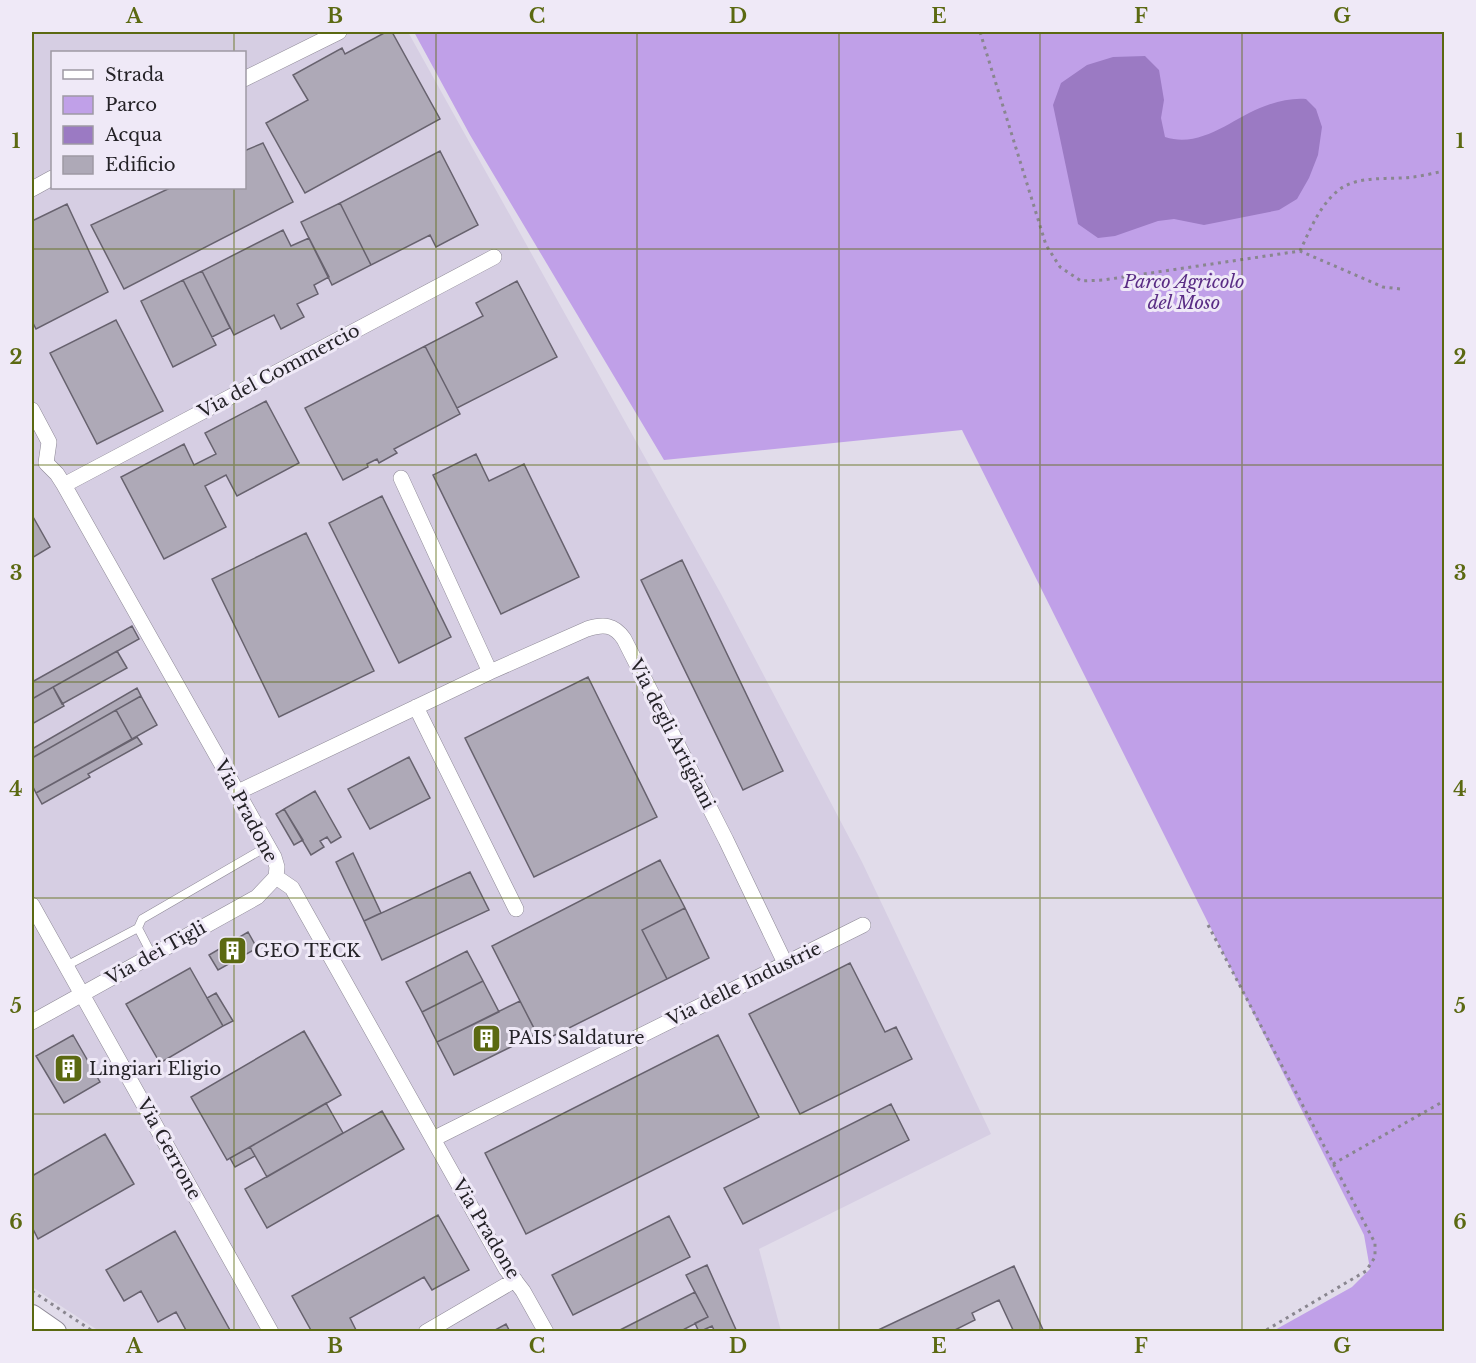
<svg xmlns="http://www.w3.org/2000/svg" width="1476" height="1363" font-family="'Libre Baskerville',serif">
<rect width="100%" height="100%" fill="#e1dcea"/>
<path fill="#d6cee3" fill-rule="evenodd" d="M 32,32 L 408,32 L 721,594 L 862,862 L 991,1134 L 759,1249 L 781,1331 L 99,1331 L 32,1287 ZM 52,52 L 244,52 L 244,188 L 52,188 Z"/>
<path fill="#c0a0e8" d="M 414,32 L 1444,32 L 1444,1331 L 1273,1331 L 1352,1287 L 1370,1269 L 1364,1235 L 962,430 L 664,460 L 470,135 Z"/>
<path fill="#9b7ac3" d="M 1145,56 L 1159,70 L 1164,100 L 1161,118 L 1165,137 C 1202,149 1232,118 1265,106 C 1278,101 1292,98 1306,99 L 1316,109 L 1322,127 L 1318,155 L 1309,178 L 1297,199 L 1279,210 L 1204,225 L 1174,219 L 1158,221 L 1115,236 L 1098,238 L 1078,224 L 1053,105 L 1061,83 L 1087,65 L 1113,57 Z"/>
<path fill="#aea9b7" stroke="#67626e" stroke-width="1.5" d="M 386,32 L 392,32 L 440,119 L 305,193 L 266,123 L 308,100 L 293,75 L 342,48 L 345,54 Z
M 263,143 L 293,202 L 124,289 L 91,225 L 170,188 L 244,188 L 244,151 Z
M 440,151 L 478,225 L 436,247 L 430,235 L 371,265 L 340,203 Z
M 340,203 L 371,265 L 332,285 L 301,222 Z
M 67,204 L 108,292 L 36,329 L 32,321 L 32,221 Z
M 283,230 L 291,246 L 309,238 L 329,277 L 314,285 L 318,294 L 297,304 L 304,317 L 281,329 L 274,315 L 234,335 L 202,271 Z
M 202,271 L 230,328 L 212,337 L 183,280 Z
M 183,280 L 216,345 L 173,367 L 141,301 Z
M 517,281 L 557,357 L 457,408 L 425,346 L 483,316 L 476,303 Z
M 116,320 L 163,411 L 97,444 L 50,353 Z
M 425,346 L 460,414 L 394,449 L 397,453 L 379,463 L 377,459 L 367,464 L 368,467 L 343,480 L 305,408 Z
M 266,401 L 299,463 L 237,496 L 226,475 L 205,486 L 226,527 L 164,559 L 121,477 L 184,444 L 194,465 L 216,454 L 205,433 Z
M 476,454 L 489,481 L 524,464 L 579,577 L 501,614 L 433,475 Z
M 382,496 L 451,637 L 399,663 L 329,523 Z
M 32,515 L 50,547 L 32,558 Z
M 306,533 L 374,671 L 279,717 L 212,579 Z
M 682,560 L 783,771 L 743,790 L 641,580 Z
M 132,626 L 139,639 L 32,699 L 32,682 Z
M 117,651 L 127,668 L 62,704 L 53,687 Z
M 588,677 L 657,817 L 534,877 L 465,738 Z
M 53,687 L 64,706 L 32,724 L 32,699 Z
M 137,688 L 141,696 L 32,758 L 32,749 Z
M 141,696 L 157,725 L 132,739 L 116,710 Z
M 116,710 L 132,739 L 36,793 L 32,785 L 32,758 Z
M 137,737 L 142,744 L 88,774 L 90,777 L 42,804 L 36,793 Z
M 409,757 L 430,798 L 370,829 L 348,789 Z
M 315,791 L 341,837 L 331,843 L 327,837 L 320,841 L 324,847 L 311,855 L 284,809 Z
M 284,809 L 303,840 L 294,845 L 276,814 Z
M 353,853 L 381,913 L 364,921 L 336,862 Z
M 660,860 L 685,908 L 642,930 L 667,979 L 541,1042 L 492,946 Z
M 470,872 L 489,910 L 382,960 L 364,921 Z
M 685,908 L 709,958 L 667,979 L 642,930 Z
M 248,932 L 257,948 L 218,970 L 209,955 Z
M 467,951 L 483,981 L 422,1012 L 406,982 Z
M 850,963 L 885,1032 L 896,1027 L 912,1059 L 800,1114 L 749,1014 Z
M 190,968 L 223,1026 L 160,1063 L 126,1004 Z
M 483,981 L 499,1012 L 437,1042 L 422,1012 Z
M 216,993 L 233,1021 L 223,1026 L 207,998 Z
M 520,1001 L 537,1034 L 454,1075 L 437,1042 Z
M 304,1031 L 341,1095 L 227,1160 L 191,1097 Z
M 73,1035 L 100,1082 L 64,1103 L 36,1056 Z
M 718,1035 L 759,1117 L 526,1234 L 485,1153 Z
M 326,1103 L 343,1133 L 267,1177 L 250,1147 Z
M 891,1104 L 909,1140 L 743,1224 L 724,1188 Z
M 382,1111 L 404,1149 L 267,1228 L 245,1189 Z
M 105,1134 L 134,1184 L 38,1239 L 32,1227 L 32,1176 Z
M 250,1147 L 255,1156 L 235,1167 L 230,1158 Z
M 438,1215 L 469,1270 L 432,1290 L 424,1277 L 350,1318 L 357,1332 L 312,1332 L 292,1296 Z
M 669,1216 L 690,1257 L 573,1315 L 552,1275 Z
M 175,1231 L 231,1332 L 187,1332 L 176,1312 L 158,1322 L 141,1291 L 124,1301 L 106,1270 Z
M 707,1265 L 737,1332 L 715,1332 L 712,1326 L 699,1332 L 695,1323 L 708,1317 L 686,1275 Z
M 1014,1266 L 1044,1332 L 1014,1332 L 999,1300 L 972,1313 L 975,1320 L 951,1332 L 874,1332 Z
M 695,1292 L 708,1317 L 679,1332 L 616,1332 Z
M 506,1324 L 510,1332 L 496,1332 L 495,1330 Z"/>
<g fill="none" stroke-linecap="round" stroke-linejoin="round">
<defs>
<path id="service" d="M 138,928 L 152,955
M 66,966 L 138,928 L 142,919 L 268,846"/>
<path id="minor" d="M 244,79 L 339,32
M 32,189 L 52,178
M 32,410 L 49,442 L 46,463 L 57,474 L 64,485 L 274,857 L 277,867 L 276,877 L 292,888 L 506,1269 L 523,1291 L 546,1332
M 401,478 L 490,672
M 64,485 L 494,257
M 416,707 L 516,909
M 238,792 L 490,672 L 587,629 C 603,624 614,624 624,639 L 726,840 L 785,963
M 32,905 L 271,1332
M 32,1022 L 257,897 L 276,877
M 433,1139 L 863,925
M 426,1332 L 515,1280"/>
<path id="secondary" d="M 32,1316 L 55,1332"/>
</defs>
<use href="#service" stroke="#8e8996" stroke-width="9"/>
<use href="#minor" stroke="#8e8996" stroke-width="16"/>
<use href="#secondary" stroke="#8e8996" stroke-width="24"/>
<path stroke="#89868f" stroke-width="3" stroke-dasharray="3 4.5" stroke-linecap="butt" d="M 980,32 L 1046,245 L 1060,267 L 1081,281 L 1103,280 L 1300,251 L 1383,287 L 1401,289
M 1300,251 C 1310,230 1320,204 1340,189 C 1360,175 1389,180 1413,177 C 1423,176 1434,173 1444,171
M 1208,925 L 1375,1243 L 1375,1257 L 1366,1271 L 1263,1332
M 1333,1164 L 1444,1101
M 32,1291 L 94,1332"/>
<use href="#service" stroke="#fff" stroke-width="8"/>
<use href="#minor" stroke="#fff" stroke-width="15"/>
<use href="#secondary" stroke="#fff" stroke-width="22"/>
</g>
<path fill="none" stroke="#5b6911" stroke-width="1.5" stroke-opacity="0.55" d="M 234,32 L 234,52M 436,32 L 436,1332M 637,32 L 637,1332M 839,32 L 839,1332M 1040,32 L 1040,1332M 1242,32 L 1242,1332M 234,188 L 234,1332M 32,249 L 1444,249M 32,465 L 1444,465M 32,682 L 1444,682M 32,898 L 1444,898M 32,1114 L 1444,1114"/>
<defs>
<symbol id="building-square" viewBox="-11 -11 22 22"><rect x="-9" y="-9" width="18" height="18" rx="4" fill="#5b6911" stroke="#efe9f7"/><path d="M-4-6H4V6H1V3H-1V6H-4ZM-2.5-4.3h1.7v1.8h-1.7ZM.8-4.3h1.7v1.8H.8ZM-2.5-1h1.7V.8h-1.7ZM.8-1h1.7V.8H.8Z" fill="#fff"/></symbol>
</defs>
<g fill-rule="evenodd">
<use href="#building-square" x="216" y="934" width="33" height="33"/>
<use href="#building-square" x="470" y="1022" width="33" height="33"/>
<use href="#building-square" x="52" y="1052" width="33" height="33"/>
</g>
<g text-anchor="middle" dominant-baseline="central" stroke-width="6" stroke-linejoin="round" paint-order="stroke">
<g font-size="18" font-style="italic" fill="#5a2d85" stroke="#efe9f7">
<text x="1184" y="282">Parco Agricolo<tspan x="1184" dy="21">del Moso</tspan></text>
</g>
<g font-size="18" fill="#242227" stroke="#efe9f7">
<text transform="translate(279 371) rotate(-28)">Via del Commercio</text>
<text transform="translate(672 734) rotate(63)">Via degli Artigiani</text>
<text transform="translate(246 811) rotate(62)">Via Pradone</text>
<text transform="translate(156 953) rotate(-29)">Via dei Tigli</text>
<text transform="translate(744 984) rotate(-26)">Via delle Industrie</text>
<text transform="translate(169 1149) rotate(61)">Via Gerrone</text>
<text transform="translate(486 1229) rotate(59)">Via Pradone</text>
</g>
<g font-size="18" fill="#242227" stroke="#efe9f7" text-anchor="start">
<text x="254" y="951">GEO TECK</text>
<text x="508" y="1038">PAIS Saldature</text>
<text x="89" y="1069">Lingiari Eligio</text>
</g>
</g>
<rect width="1476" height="1363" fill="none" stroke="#efe9f7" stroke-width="66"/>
<rect x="51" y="51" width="195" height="138" fill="#efe9f7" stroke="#9e99a4" stroke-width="1.5"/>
<rect x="63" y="70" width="30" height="9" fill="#ffffff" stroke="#9e99a4" stroke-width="1.5"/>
<text x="105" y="81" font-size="18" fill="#242227">Strada</text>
<rect x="63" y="96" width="30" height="18" fill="#c0a0e8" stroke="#9e99a4" stroke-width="1.5"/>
<text x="105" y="111" font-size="18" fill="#242227">Parco</text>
<rect x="63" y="126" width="30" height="18" fill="#9b7ac3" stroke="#9e99a4" stroke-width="1.5"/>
<text x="105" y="141" font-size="18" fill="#242227">Acqua</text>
<rect x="63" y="156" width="30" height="18" fill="#aea9b7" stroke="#9e99a4" stroke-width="1.5"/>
<text x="105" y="171" font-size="18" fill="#242227">Edificio</text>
<rect x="33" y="33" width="1410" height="1297" fill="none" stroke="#5b6911" stroke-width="2"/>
<g font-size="20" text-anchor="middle" font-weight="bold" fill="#5b6911">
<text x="134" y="23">A</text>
<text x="335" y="23">B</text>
<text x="537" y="23">C</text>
<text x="738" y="23">D</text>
<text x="939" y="23">E</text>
<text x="1141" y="23">F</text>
<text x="1342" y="23">G</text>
<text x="16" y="148">1</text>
<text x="1460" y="148">1</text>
<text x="16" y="364">2</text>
<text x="1460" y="364">2</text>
<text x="16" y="580">3</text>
<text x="1460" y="580">3</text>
<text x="16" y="796">4</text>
<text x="1460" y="796">4</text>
<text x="16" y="1013">5</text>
<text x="1460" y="1013">5</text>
<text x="16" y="1229">6</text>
<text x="1460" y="1229">6</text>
<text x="134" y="1353">A</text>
<text x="335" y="1353">B</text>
<text x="537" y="1353">C</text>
<text x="738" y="1353">D</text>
<text x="939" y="1353">E</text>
<text x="1141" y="1353">F</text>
<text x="1342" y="1353">G</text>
</g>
</svg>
